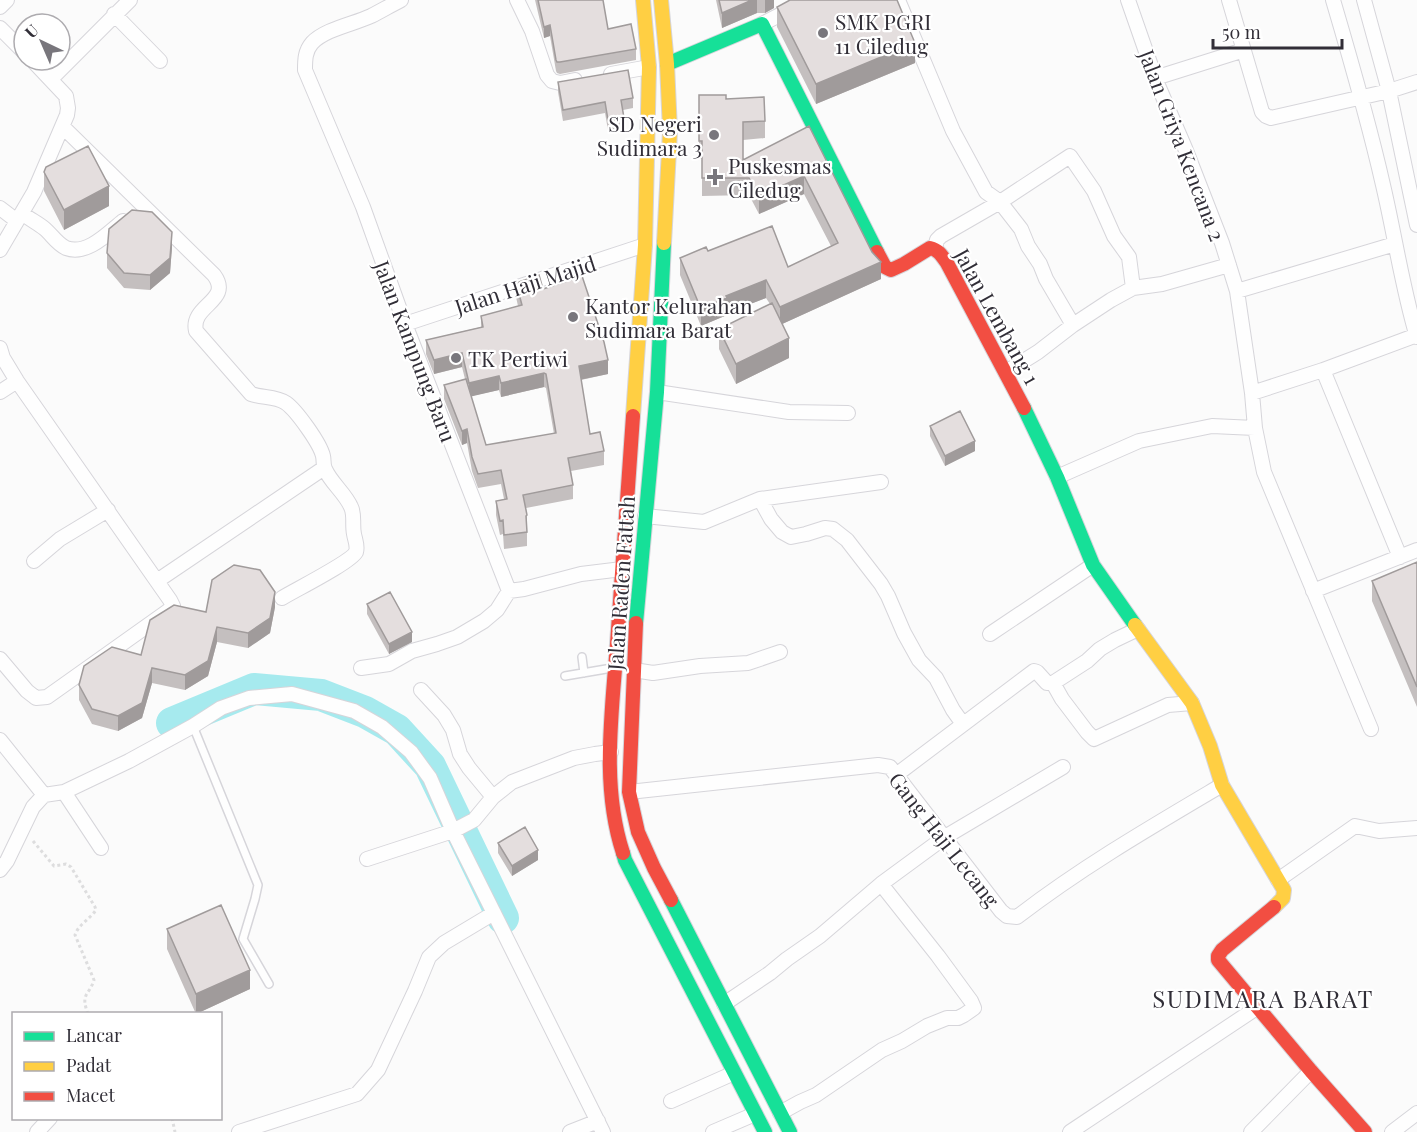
<svg xmlns="http://www.w3.org/2000/svg" width="1417" height="1132" font-family="'Playfair Display',serif">
<rect width="100%" height="100%" fill="#fbfbfb"/>
<g fill="none" stroke-linecap="round" stroke-linejoin="round">
<path stroke="#a6eaee" stroke-width="32" d="M 172,723 L 254,689 L 321,695 L 365,712 L 397,730 L 430,766 L 503,918"/>
<defs>
<path id="lane" d="M 582,657 L 584,673
M 565,676 L 612,668
M 193,726 L 258,885 L 255,899 L 243,939 L 269,984"/>
<path id="street" d="M 517,0 L 532,31 L 547,75 L 552,81 L 560,83 L 575,80
M 898,0 L 953,131 L 986,192 L 1000,202 L 1021,229 L 1028,246 L 1040,264 L 1046,279 L 1073,325
M 1128,0 L 1157,83 L 1185,148 L 1222,243 L 1237,291 L 1252,393 L 1255,428 L 1264,472 L 1371,729
M 1229,0 L 1262,112 L 1266,116 L 1271,118 L 1389,91 L 1417,82
M 1333,0 C 1351,61 1369,123 1383,185 C 1395,236 1402,287 1417,337
M 1364,0 L 1389,91 L 1417,225
M 0,7 L 7,0
M 114,14 L 160,61
M 762,24 L 809,0
M 0,28 L 24,52
M 611,74 L 649,67
M 1155,78 L 1244,50
M 51,79 L 130,0
M 63,127 L 214,275 C 233,301 190,305 196,331 L 251,394 C 262,398 276,396 286,403 C 296,410 320,443 323,456 C 324,460 323,465 325,469 C 331,483 345,493 351,507 C 355,515 352,525 354,534 C 355,540 358,546 356,552 C 351,562 295,590 282,598
M 0,208 L 17,221
M 22,213 C 29,219 38,223 45,229 C 52,235 57,244 66,248 C 87,256 108,233 123,221
M 935,248 L 937,240 L 941,236 L 1000,202 L 1070,156 L 1094,191 L 1114,236 L 1129,257 L 1133,288
M 0,250 L 34,192 L 67,115 L 68,108 L 66,96 L 32,60
M 1237,291 L 1395,244
M 405,324 L 645,245
M 0,348 L 3,358 L 17,381 L 170,600 L 173,606 L 168,611 L 47,697 L 36,698 L 27,691 L 0,659
M 1323,370 L 1400,557
M 1006,372 L 1038,352 L 1073,325 L 1111,300 L 1133,288 L 1162,284 L 1229,265
M 0,392 L 17,381
M 657,392 L 789,412 L 848,413
M 1252,393 L 1323,370 L 1417,335
M 1057,477 L 1139,441 L 1212,426 L 1255,428
M 760,499 L 771,519 L 782,532 L 791,537 L 806,534 L 825,528 L 833,529 L 847,540 L 881,584 L 888,596 L 904,633 L 919,660 L 936,678 L 953,710 L 963,724
M 645,516 L 704,522 L 760,499 L 881,482
M 34,561 L 60,539 L 108,510
M 157,581 L 324,468
M 509,591 L 524,589 L 581,574 L 622,569
M 1313,591 L 1417,550
M 990,634 L 1093,565
M 361,668 L 389,664 L 412,651 L 437,644 L 457,637 L 484,621 L 497,610 L 509,591 L 405,324 L 363,207 L 305,70 C 305,60 305,51 312,43 C 325,29 354,24 371,16 C 381,11 391,5 401,0
M 634,670 L 653,673 L 700,666 L 748,663 L 780,652
M 1053,683 L 1062,699 L 1087,732 L 1094,739 L 1168,705 L 1192,703
M 421,690 L 444,715 L 453,730 L 460,754 L 469,768 L 493,797
M 0,740 L 44,795
M 896,775 L 1034,671 L 1037,672 L 1047,683 L 1053,683 L 1087,661 L 1100,649 L 1115,640 L 1138,629
M 64,792 L 101,848
M 629,792 L 878,765 L 890,767 L 1001,911 L 1007,916 L 1017,917 C 1082,867 1151,827 1222,785
M 367,859 L 453,831 L 474,820 L 493,797 L 512,782 L 574,758 L 595,754 L 611,752
M 0,870 L 7,861 L 33,807 L 44,795 L 64,792 L 129,761 L 193,726 L 221,708 L 249,698 L 292,694 L 354,711 L 382,727 L 411,752 L 430,778 L 453,831 L 603,1132
M 1278,880 L 1355,826 L 1379,831 L 1417,828
M 724,1004 L 770,973 L 787,959 L 820,936 L 881,884 L 945,837 L 1063,767
M 671,1101 L 734,1073
M 780,1113 L 800,1102 L 816,1095 L 882,1050 L 902,1041 L 927,1026 L 947,1018 L 958,1018 L 964,1015 L 974,1008 L 971,1001 L 938,956 L 881,884
M 37,1132 L 50,1118
M 239,1132 L 357,1094 L 378,1070 L 415,991 L 429,957 L 444,943 L 494,913
M 570,1132 L 598,1121
M 713,1132 L 755,1114
M 1070,1132 L 1258,1007
M 1251,1132 L 1311,1071
M 1392,1132 L 1417,1113"/>
<path id="fast" d="M 667,64 L 762,24 L 877,252
M 1024,408 L 1057,477 L 1093,565 L 1135,625
M 636,623 L 657,392 L 664,243
M 623,853 L 625,860 L 765,1132
M 671,900 L 790,1132"/>
<path id="slow" d="M 661,0 L 667,64 L 670,131 L 664,243
M 633,416 L 645,245 L 649,67 L 643,0
M 1135,625 L 1192,703 L 1210,746 L 1222,785 L 1284,890 L 1283,898 L 1274,907"/>
<path id="jam" d="M 877,252 L 885,267 L 891,270 L 904,264 L 930,248 C 939,250 942,256 947,263 L 1024,408
M 636,623 L 629,792 L 638,832 L 654,868 L 671,900
M 623,853 C 601,786 612,713 617,644 C 622,568 628,492 633,416
M 1274,907 L 1222,950 L 1218,956 L 1218,960 L 1311,1071 L 1365,1132"/>
</defs>
<use href="#lane" stroke="#d6d5da" stroke-width="10"/>
<use href="#street" stroke="#d6d5da" stroke-width="16"/>
<use href="#fast" stroke="#d6d5da" stroke-width="16"/>
<use href="#slow" stroke="#d6d5da" stroke-width="16"/>
<use href="#jam" stroke="#d6d5da" stroke-width="16"/>
<path stroke="#ddddde" stroke-width="3" stroke-dasharray="3 3" stroke-linecap="butt" d="M 33,841 L 54,866 L 66,864 L 71,867 L 95,907 L 96,910 C 90,919 78,925 75,935 L 94,980 C 89,996 80,993 88,1014
M 172,1118 L 175,1132"/>
<use href="#lane" stroke="#fefefe" stroke-width="7"/>
<use href="#street" stroke="#fefefe" stroke-width="14"/>
<use href="#fast" stroke="#16e098" stroke-width="14"/>
<use href="#slow" stroke="#ffcf43" stroke-width="14"/>
<use href="#jam" stroke="#f24e42" stroke-width="14"/>
</g>
<path fill="#c4bfbf" fill-rule="evenodd" d="M 535,0 L 603,0 L 608,29 L 636,49 L 636,60 L 560,74 L 557,73 L 556,71 L 550,36 L 544,38 Z
M 716,0 L 774,0 L 774,8 L 765,13 L 757,13 L 722,28 Z
M 777,7 L 915,63 L 816,104 L 777,27 Z
M 558,82 L 633,98 L 633,108 L 623,110 L 624,118 L 624,128 L 608,130 L 605,113 L 563,121 L 558,92 Z
M 699,95 L 726,99 L 765,121 L 765,138 L 743,140 L 743,160 L 809,126 L 881,279 L 782,324 L 789,358 L 736,384 L 719,349 L 719,329 L 770,304 L 766,298 L 727,313 L 727,315 L 701,326 L 680,275 L 680,258 L 708,251 L 788,267 L 831,246 L 804,194 L 759,214 L 749,195 L 702,196 L 702,159 L 699,159 Z
M 44,172 L 109,206 L 64,230 L 44,191 Z
M 172,247 L 170,273 L 150,290 L 124,288 L 107,268 L 107,253 Z
M 516,283 L 543,289 L 608,374 L 581,380 L 590,434 L 604,451 L 604,465 L 571,471 L 573,485 L 573,499 L 526,508 L 527,515 L 527,546 L 504,549 L 503,534 L 500,535 L 496,515 L 496,501 L 504,499 L 501,484 L 478,488 L 472,471 L 467,443 L 462,445 L 444,399 L 444,385 L 465,379 L 462,367 L 434,374 L 426,354 L 426,340 L 481,327 L 481,316 L 518,306 L 516,297 ZM 544,387 L 546,388 L 554,434 L 486,445 L 471,396 L 499,390 L 501,397 Z
M 930,426 L 975,451 L 945,466 L 930,436 Z
M 1417,562 L 1417,707 L 1372,601 L 1372,581 Z
M 367,604 L 412,642 L 389,654 L 367,614 Z
M 275,607 L 270,633 L 248,648 L 217,642 L 208,676 L 185,690 L 152,683 L 142,718 L 118,731 L 92,724 L 79,700 L 79,685 L 141,655 L 206,612 Z
M 498,843 L 538,860 L 512,876 L 498,853 Z
M 167,929 L 250,989 L 196,1014 L 167,949 Z"/>
<path fill="#a09b9b" d="M 752,0 L 757,0 L 757,13 L 722,28 L 722,13 Z
M 765,0 L 774,0 L 774,8 L 765,13 Z
M 550,25 L 550,36 L 544,38 L 544,27 Z
M 915,43 L 915,63 L 816,104 L 816,84 Z
M 804,176 L 804,194 L 759,214 L 759,196 Z
M 109,186 L 109,206 L 64,230 L 64,210 Z
M 172,232 L 172,247 L 170,273 L 150,290 L 150,275 Z
M 881,262 L 881,279 L 780,325 L 780,307 Z
M 766,280 L 766,298 L 727,313 L 727,315 L 701,326 L 701,309 L 726,296 Z
M 789,338 L 789,358 L 736,384 L 736,364 Z
M 462,353 L 462,367 L 434,374 L 434,360 Z
M 608,360 L 608,374 L 579,380 L 579,366 Z
M 544,373 L 544,387 L 501,397 L 501,383 Z
M 499,376 L 499,390 L 469,397 L 469,383 Z
M 467,429 L 467,443 L 462,445 L 462,431 Z
M 975,441 L 975,451 L 945,466 L 945,456 Z
M 275,592 L 275,607 L 270,633 L 248,648 L 248,633 Z
M 217,627 L 217,642 L 208,676 L 185,690 L 185,675 Z
M 412,632 L 412,642 L 389,654 L 389,644 Z
M 152,668 L 152,683 L 142,718 L 118,731 L 118,716 Z
M 538,850 L 538,860 L 512,876 L 512,866 Z
M 250,970 L 250,989 L 196,1014 L 196,994 Z"/>
<path fill="#e4dede" stroke="#a09b9b" stroke-width="1.5" d="M 538,0 L 603,0 L 608,29 L 631,24 L 636,49 L 560,62 L 557,62 L 556,60 L 550,25 L 544,27 Z
M 719,0 L 752,0 L 722,13 Z
M 790,0 L 897,0 L 915,43 L 816,84 L 777,7 Z
M 628,70 L 633,98 L 621,100 L 624,118 L 608,120 L 605,102 L 563,110 L 558,82 Z
M 699,95 L 726,95 L 726,99 L 764,97 L 765,121 L 743,122 L 743,160 L 809,126 L 872,252 L 881,262 L 780,307 L 766,280 L 726,296 L 727,298 L 701,309 L 680,258 L 706,247 L 708,251 L 772,226 L 788,267 L 838,243 L 804,176 L 759,196 L 749,178 L 702,178 L 702,141 L 699,141 Z
M 88,146 L 109,186 L 64,210 L 44,172 L 46,167 Z
M 132,210 L 152,212 L 172,232 L 170,258 L 150,275 L 124,273 L 107,253 L 109,229 Z
M 539,275 L 543,289 L 582,276 L 604,342 L 608,360 L 579,366 L 590,434 L 600,432 L 604,451 L 568,458 L 573,485 L 523,495 L 527,515 L 526,516 L 527,532 L 504,535 L 503,520 L 500,521 L 496,501 L 507,499 L 501,470 L 478,474 L 472,457 L 467,429 L 462,431 L 444,385 L 466,379 L 486,445 L 556,433 L 546,374 L 544,373 L 501,383 L 499,376 L 469,383 L 462,353 L 434,360 L 426,340 L 483,327 L 481,316 L 522,305 L 516,283 Z
M 772,303 L 789,338 L 736,364 L 719,329 Z
M 960,411 L 975,441 L 945,456 L 930,426 Z
M 1417,562 L 1417,687 L 1372,581 Z
M 234,565 L 260,570 L 275,592 L 270,618 L 248,633 L 217,627 L 208,661 L 185,675 L 152,668 L 142,703 L 118,716 L 92,709 L 79,685 L 84,666 L 112,647 L 141,655 L 150,620 L 174,605 L 206,612 L 212,580 Z
M 390,592 L 412,632 L 389,644 L 367,604 Z
M 525,827 L 538,850 L 512,866 L 498,843 Z
M 221,905 L 250,970 L 196,994 L 167,929 Z"/>
<g fill="#78767c" stroke="#fff" stroke-width="2">
<circle cx="823" cy="33" r="6"/>
<circle cx="714" cy="135" r="6"/>
<path d="M712 168h6v6h6v6h-6v6h-6v-6h-6v-6h6z"/>
<circle cx="573" cy="317" r="6"/>
<circle cx="456" cy="358" r="6"/>
</g>
<g text-anchor="middle" dominant-baseline="central" stroke-width="4.5" stroke-linejoin="round" paint-order="stroke">
<g font-size="21" fill="#312e37" stroke="#fff" text-anchor="start">
<text x="835" y="21">SMK PGRI<tspan x="835" dy="24">11 Ciledug</tspan></text>
<text x="702" y="123" text-anchor="end">SD Negeri<tspan x="702" dy="24">Sudimara 3</tspan></text>
<text x="728" y="165">Puskesmas<tspan x="728" dy="24">Ciledug</tspan></text>
<text x="585" y="305">Kantor Kelurahan<tspan x="585" dy="24">Sudimara Barat</tspan></text>
<text x="468" y="358">TK Pertiwi</text>
</g>
<g font-size="21" fill="#312e37" stroke="#fff">
<text transform="translate(1183 145) rotate(69)">Jalan Griya Kencana 2</text>
<text transform="translate(525 284) rotate(-18)">Jalan Haji Majid</text>
<text transform="translate(998 316) rotate(61)">Jalan Lembang 1</text>
<text transform="translate(416 351) rotate(69)">Jalan Kampung Baru</text>
<text transform="translate(620 583) rotate(-86)">Jalan Raden Fattah</text>
<text transform="translate(945 839) rotate(52)">Gang Haji Lecang</text>
</g>
<g font-size="24" letter-spacing="1.5" fill="#312e37" stroke="#fff">
<text x="1263" y="998">SUDIMARA BARAT</text>
</g>
</g>
<rect x="12" y="1012" width="210" height="108" fill="#ffffff" stroke="#adabaf" stroke-width="1.5"/>
<rect x="24" y="1032" width="30" height="9" fill="#16e098" stroke="#adabaf" stroke-width="1.5"/>
<text x="66" y="1042" font-size="18" fill="#312e37">Lancar</text>
<rect x="24" y="1062" width="30" height="9" fill="#ffcf43" stroke="#adabaf" stroke-width="1.5"/>
<text x="66" y="1072" font-size="18" fill="#312e37">Padat</text>
<rect x="24" y="1092" width="30" height="9" fill="#f24e42" stroke="#adabaf" stroke-width="1.5"/>
<text x="66" y="1102" font-size="18" fill="#312e37">Macet</text>
<g transform="translate(42 42) rotate(316)"><circle r="28" fill="#ffffff" stroke="#adabaf" stroke-width="1.5"/>
<path d="M0-4.5L10 22L0 15L-10 22Z" fill="#78767c"/>
<text y="-9" font-size="16" font-weight="bold" text-anchor="middle" fill="#312e37">U</text>
</g>
<path d="M1213 39v9h129v-9" fill="none" stroke="#312e37" stroke-width="3"/>
<text x="1222" y="39" font-size="18" fill="#312e37" stroke="#ffffff" stroke-width="4.5" paint-order="stroke">50 m</text>
</svg>
